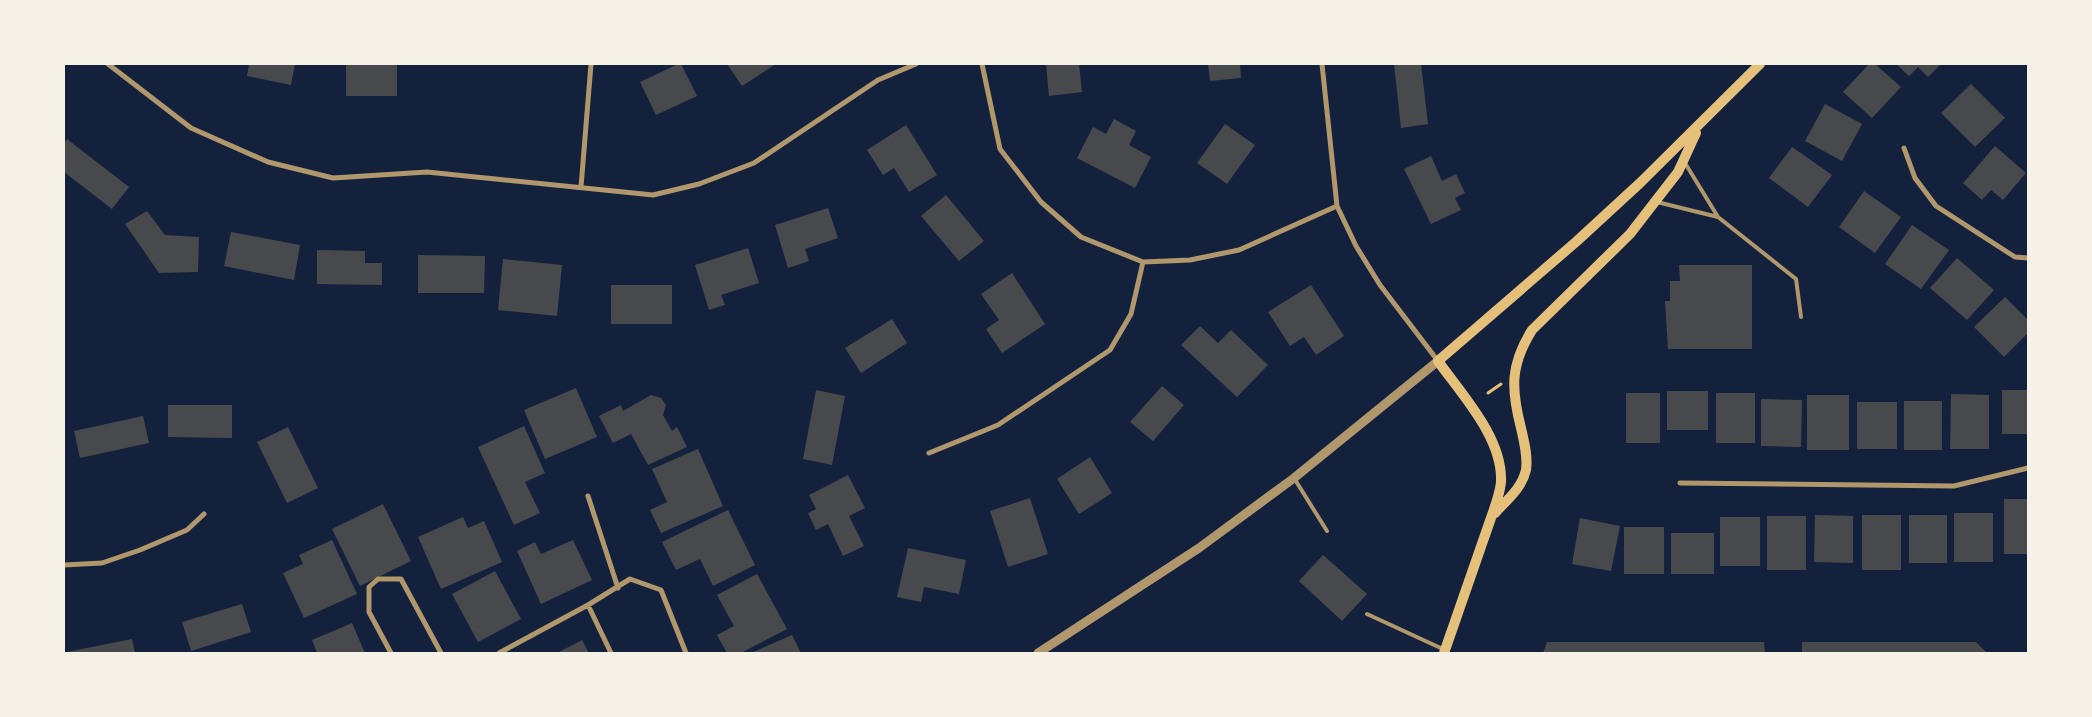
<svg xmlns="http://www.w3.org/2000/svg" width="2092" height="717" font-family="Helvetica,sans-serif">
<rect width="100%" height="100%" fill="#14213d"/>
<path fill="#48494c" d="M 249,64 L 295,64 L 291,85 L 247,76 Z
M 346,64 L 397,64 L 397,96 L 346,96 Z
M 678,64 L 681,64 L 697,96 L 656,115 L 640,82 Z
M 727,64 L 776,64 L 742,86 Z
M 1046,64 L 1079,64 L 1082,92 L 1049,96 Z
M 1208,64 L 1240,64 L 1241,78 L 1210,81 Z
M 1394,64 L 1421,64 L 1428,124 L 1401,128 Z
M 1869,64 L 1875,64 L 1901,87 L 1872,118 L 1843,92 Z
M 1896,64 L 1941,64 L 1928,77 L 1918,67 L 1909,76 Z
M 1971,84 L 2005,118 L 1975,147 L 1941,113 Z
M 1825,104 L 1862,124 L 1842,161 L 1805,141 Z
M 1114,119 L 1136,131 L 1129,145 L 1151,157 L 1135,188 L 1077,158 L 1093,127 L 1106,134 Z
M 1225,124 L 1255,145 L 1227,184 L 1197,163 Z
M 906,125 L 937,175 L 909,192 L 894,168 L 883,175 L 867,150 Z
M 67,139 L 129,187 L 112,209 L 64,172 L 64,144 Z
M 1995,146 L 2026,173 L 2003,200 L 1991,190 L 1982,200 L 1963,183 Z
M 1792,147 L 1832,175 L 1808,207 L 1769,178 Z
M 1431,156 L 1442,181 L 1456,174 L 1465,193 L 1455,198 L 1461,210 L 1431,224 L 1404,169 Z
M 1864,191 L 1901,217 L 1875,253 L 1839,227 Z
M 946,195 L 984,241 L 959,261 L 921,216 Z
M 828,208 L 838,238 L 805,249 L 809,261 L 788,268 L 775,225 Z
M 147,211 L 165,235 L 199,237 L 198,272 L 159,273 L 125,224 Z
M 1912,225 L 1949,250 L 1921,289 L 1885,264 Z
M 231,232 L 300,245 L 294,280 L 224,266 Z
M 748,248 L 759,283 L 721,295 L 725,305 L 709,310 L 695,265 Z
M 317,250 L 365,251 L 365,263 L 382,263 L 382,285 L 317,284 Z
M 418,255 L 485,256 L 484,293 L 418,293 Z
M 1957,258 L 1994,290 L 1967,320 L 1930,288 Z
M 503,259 L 562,265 L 557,316 L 498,310 Z
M 1679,265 L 1752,265 L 1752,349 L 1668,349 L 1665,301 L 1670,301 L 1670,281 L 1680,281 Z
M 1012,273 L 1045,324 L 1002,353 L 986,329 L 999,320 L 981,294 Z
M 611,285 L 672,285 L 672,324 L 611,324 Z
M 1311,285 L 1344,336 L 1316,355 L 1304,337 L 1290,346 L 1268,312 Z
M 2005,297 L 2028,320 L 2028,333 L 2004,357 L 1974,327 Z
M 892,319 L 907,343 L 861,373 L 845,348 Z
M 1200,326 L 1218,343 L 1231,330 L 1268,365 L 1237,397 L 1181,345 Z
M 1162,386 L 1184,405 L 1153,441 L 1130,422 Z
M 576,388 L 597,437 L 545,459 L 524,410 Z
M 816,390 L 845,396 L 832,465 L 803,459 Z
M 2002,390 L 2028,390 L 2028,434 L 2002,434 Z
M 1667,391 L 1708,391 L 1708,430 L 1667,430 Z
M 1626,393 L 1660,393 L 1660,443 L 1626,443 Z
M 1716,393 L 1755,393 L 1755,443 L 1716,443 Z
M 1951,394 L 1989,395 L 1989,449 L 1950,449 Z
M 651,395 L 661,398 L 666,405 L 663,415 L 672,431 L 677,427 L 687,447 L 648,465 L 631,434 L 613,443 L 599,416 L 621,405 L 623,411 Z
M 1807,395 L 1849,395 L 1849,450 L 1807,450 Z
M 1761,399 L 1802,400 L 1801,447 L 1761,446 Z
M 1904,401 L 1942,401 L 1942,450 L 1904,450 Z
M 1857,402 L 1897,402 L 1897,449 L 1857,449 Z
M 168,405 L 232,405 L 232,438 L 168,437 Z
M 143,416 L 149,443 L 80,458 L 74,431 Z
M 524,426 L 545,473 L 525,482 L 540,513 L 514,525 L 478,447 Z
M 288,427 L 318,488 L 287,503 L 257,442 Z
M 698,449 L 723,506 L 661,533 L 650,510 L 667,502 L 652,469 Z
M 1090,457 L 1112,493 L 1079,514 L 1057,479 Z
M 848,475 L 865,508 L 849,516 L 864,546 L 843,556 L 828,524 L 816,530 L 808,513 L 816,509 L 809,495 Z
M 1030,498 L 1048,554 L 1008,567 L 990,511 Z
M 2004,499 L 2028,499 L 2028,554 L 2004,554 Z
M 383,504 L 411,561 L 360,586 L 332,529 Z
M 728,510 L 755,565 L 713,586 L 700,559 L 676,570 L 662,542 Z
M 1954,513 L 1993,513 L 1993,562 L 1954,562 Z
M 1815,515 L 1853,516 L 1853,563 L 1814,562 Z
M 1862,515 L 1901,515 L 1901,570 L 1862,570 Z
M 1909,515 L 1947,515 L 1947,563 L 1909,563 Z
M 1767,516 L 1806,516 L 1806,570 L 1767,570 Z
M 463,517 L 468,528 L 484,521 L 502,562 L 441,589 L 418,537 Z
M 1720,517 L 1760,517 L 1760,566 L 1720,566 Z
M 1580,518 L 1620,526 L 1611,571 L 1572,564 Z
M 1624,527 L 1664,527 L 1664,574 L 1624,574 Z
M 1671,533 L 1714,533 L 1714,574 L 1671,574 Z
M 332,540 L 357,594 L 304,618 L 283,573 L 303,564 L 299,555 Z
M 573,540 L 592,580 L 541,604 L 517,551 L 535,542 L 541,554 Z
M 908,548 L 966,560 L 959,594 L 924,587 L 921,602 L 897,597 Z
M 1323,555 L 1367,594 L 1342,621 L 1299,581 Z
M 495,571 L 521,619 L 478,642 L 452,594 Z
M 757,574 L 787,629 L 741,653 L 727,653 L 717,635 L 734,626 L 717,595 Z
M 242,604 L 251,632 L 191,651 L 182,622 Z
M 352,623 L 365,653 L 317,653 L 312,640 Z
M 792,635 L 801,653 L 751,653 Z
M 132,639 L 135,653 L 67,653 L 67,652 Z
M 582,640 L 589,653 L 557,653 Z
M 1547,642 L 1764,642 L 1765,653 L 1543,653 Z
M 1802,642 L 1976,642 L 1987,653 L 1802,653 Z"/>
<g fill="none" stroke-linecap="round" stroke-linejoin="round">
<path stroke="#e5c07b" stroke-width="3" d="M 1488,393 L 1501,384"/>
<path stroke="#b1986c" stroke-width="4" d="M 1657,202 L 1718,217 L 1685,163
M 1718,217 L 1796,279 L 1801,317
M 1294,478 L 1327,531
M 1367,614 L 1445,650"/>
<path stroke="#b1986c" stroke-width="5" d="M 108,64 L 191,128 L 268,162 L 333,178 L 427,172 L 653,195 L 699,184 L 754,163 L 878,80 L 916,64
M 982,64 L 1000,149 L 1041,202 L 1081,237 L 1143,262 L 1190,260 L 1239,250 L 1337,206
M 1322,64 L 1337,206 L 1356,246 L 1380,285 L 1438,361
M 1904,148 L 1915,178 L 1936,206 L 2015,257 L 2028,258
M 581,187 L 591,64
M 929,453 L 998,425 L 1110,350 L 1131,314 L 1143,262
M 1680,483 L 1954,486 L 2028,468
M 588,496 L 618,588
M 64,565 L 102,563 L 140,550 L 187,530 L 204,514
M 588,605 L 611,653
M 391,653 L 369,612 L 369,587 L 378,579 L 401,579 L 441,653
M 499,653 L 588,605 L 630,579 L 661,590 L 686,653"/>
<path stroke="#b1986c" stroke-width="9" d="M 1038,653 L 1199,548 L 1294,478 L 1438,361"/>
<path stroke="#e5c07b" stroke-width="10" d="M 1495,513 C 1507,500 1522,488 1526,470 C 1528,456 1524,441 1521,428 C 1511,389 1510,365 1532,330 L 1630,234 L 1678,172 L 1696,133
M 1444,653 L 1492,515 C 1496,504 1500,493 1501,482 C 1503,438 1462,395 1438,361 L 1577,241 L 1640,183 L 1760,64"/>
</g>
<rect width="2092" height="717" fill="none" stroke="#f6f1e7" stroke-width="130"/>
</svg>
